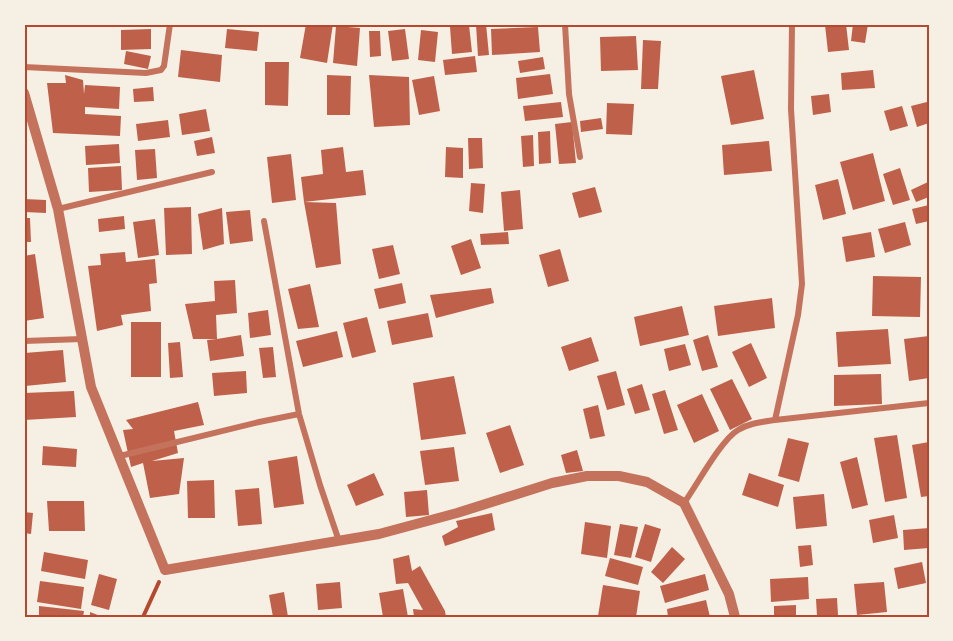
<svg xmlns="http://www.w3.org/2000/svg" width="953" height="641" font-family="Overpass,sans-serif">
<rect width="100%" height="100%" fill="#f6efe4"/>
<path fill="#bf614a" d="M 306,24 L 333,24 L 327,63 L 300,58 Z
M 486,24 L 489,55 L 478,56 L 476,25 Z
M 846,24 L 849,50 L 828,52 L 825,25 Z
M 853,24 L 868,24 L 865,43 L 851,41 Z
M 469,25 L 472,52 L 452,54 L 450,27 Z
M 336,26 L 360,28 L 357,66 L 333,63 Z
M 538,27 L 540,52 L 492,55 L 491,29 Z
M 151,29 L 151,49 L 121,50 L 121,30 Z
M 227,29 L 259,32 L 257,51 L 225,48 Z
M 405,29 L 409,59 L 392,61 L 388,31 Z
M 421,30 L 438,32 L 435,62 L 418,60 Z
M 369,31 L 380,31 L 381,56 L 370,57 Z
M 636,36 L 638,70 L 601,71 L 600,37 Z
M 643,40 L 661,41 L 658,89 L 641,89 Z
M 181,50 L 222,55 L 220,82 L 178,77 Z
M 126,51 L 151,56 L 148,69 L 124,64 Z
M 475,56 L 477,72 L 445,75 L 443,60 Z
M 543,57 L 545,69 L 520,73 L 518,61 Z
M 265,62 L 289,62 L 288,106 L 265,105 Z
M 754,70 L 764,119 L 731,125 L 721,76 Z
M 873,70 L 875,88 L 842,90 L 841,73 Z
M 550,74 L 553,94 L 518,99 L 516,78 Z
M 65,75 L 83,80 L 84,94 L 85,85 L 120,87 L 119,109 L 85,107 L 85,114 L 121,116 L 120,136 L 53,133 L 47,83 L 66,83 Z
M 327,75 L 351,76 L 350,115 L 327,115 Z
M 369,75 L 409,77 L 410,125 L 374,127 Z
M 434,76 L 440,111 L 419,115 L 412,80 Z
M 153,87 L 154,101 L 134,102 L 133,89 Z
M 829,94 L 831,112 L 813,115 L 811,96 Z
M 561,102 L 563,117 L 525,121 L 523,106 Z
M 927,102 L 929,123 L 917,127 L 911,106 Z
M 607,103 L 634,104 L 632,135 L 606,134 Z
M 902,106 L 908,126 L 890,131 L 884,111 Z
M 206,109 L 210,131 L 182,135 L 179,114 Z
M 601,118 L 603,129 L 581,132 L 580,121 Z
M 168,120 L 170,137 L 138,141 L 136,124 Z
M 572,122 L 576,163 L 559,164 L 555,124 Z
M 550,131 L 551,163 L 539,164 L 538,132 Z
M 533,135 L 534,166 L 523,167 L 521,136 Z
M 212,137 L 215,153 L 197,156 L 194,141 Z
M 468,138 L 482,138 L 483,168 L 469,169 Z
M 769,141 L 772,171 L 724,175 L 722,145 Z
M 119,144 L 120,163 L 86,165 L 85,146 Z
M 343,147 L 346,172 L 363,170 L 366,195 L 304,202 L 301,177 L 323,174 L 321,150 Z
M 446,147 L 463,148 L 463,178 L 445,177 Z
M 155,149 L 157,178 L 137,180 L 135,150 Z
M 873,153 L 885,201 L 853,210 L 840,162 Z
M 291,154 L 296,200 L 272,203 L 267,157 Z
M 121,166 L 122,190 L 89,192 L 88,168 Z
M 900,168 L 910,200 L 893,205 L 883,174 Z
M 838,179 L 846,214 L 823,220 L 815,185 Z
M 928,182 L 929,197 L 916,202 L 911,190 Z
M 471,183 L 485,184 L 483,213 L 469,211 Z
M 595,187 L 602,212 L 579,218 L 572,193 Z
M 520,190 L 523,229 L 504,231 L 501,192 Z
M 24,199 L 46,200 L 46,213 L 24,212 Z
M 304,202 L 336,203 L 341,264 L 316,268 Z
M 929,205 L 929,221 L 916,224 L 912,209 Z
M 191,207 L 192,254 L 166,255 L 164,208 Z
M 222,208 L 224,244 L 203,250 L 198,214 Z
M 250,210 L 253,241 L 230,244 L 226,212 Z
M 124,216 L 125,229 L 99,232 L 98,219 Z
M 24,218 L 30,218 L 31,242 L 24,242 Z
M 155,219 L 159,255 L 138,258 L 133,222 Z
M 905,222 L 911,245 L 885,253 L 878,229 Z
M 508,232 L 509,244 L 481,245 L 480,234 Z
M 871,232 L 875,257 L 846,262 L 842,237 Z
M 471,239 L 481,268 L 461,275 L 451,246 Z
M 393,245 L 400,274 L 379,279 L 372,249 Z
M 560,249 L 569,281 L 548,287 L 539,255 Z
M 125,252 L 126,262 L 155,259 L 157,283 L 149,284 L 151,311 L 121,315 L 123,325 L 97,331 L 88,266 L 101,265 L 100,254 Z
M 35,254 L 44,318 L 24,321 L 24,256 Z
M 873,276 L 921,277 L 920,317 L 872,316 Z
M 235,280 L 237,313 L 216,315 L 217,339 L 241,335 L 244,356 L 210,361 L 207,340 L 217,339 L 193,339 L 185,304 L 215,301 L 214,281 Z
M 402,283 L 406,303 L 379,309 L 374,289 Z
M 310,284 L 319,327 L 298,329 L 288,289 Z
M 491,288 L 494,303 L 436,318 L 430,295 Z
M 772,298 L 775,328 L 718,336 L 714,306 Z
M 682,306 L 689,335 L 640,346 L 634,317 Z
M 268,310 L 271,335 L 250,338 L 248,313 Z
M 428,313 L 433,337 L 392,345 L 387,321 Z
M 367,317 L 376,352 L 352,358 L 343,323 Z
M 131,322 L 161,322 L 161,377 L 131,377 Z
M 888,329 L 891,364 L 838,367 L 836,332 Z
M 337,331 L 343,357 L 303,367 L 296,341 Z
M 708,335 L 718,367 L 702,371 L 693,340 Z
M 929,336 L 929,378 L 909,381 L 904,339 Z
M 591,337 L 599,361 L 569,371 L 561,347 Z
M 180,342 L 183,377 L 170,378 L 168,343 Z
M 751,343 L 767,378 L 749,387 L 732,352 Z
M 685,344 L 691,365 L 669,371 L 664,349 Z
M 273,347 L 276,377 L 263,378 L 259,348 Z
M 63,350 L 66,382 L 25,386 L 24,353 Z
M 246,371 L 247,393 L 214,396 L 212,373 Z
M 616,371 L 625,405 L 607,410 L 597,376 Z
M 881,374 L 882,404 L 834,406 L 834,375 Z
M 454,376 L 466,434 L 421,440 L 413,383 Z
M 732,379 L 752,419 L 730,430 L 710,389 Z
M 642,384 L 650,410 L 635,414 L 627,389 Z
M 665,390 L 678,430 L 664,434 L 652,394 Z
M 74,391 L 76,417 L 24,420 L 24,393 Z
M 702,394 L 719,431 L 694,443 L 677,405 Z
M 198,402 L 204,425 L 174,431 L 178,453 L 152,461 L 184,458 L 179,494 L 150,498 L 143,463 L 131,467 L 123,430 L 133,429 L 126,420 Z
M 598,405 L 605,436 L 590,439 L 583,409 Z
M 510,425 L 524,465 L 500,473 L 486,433 Z
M 897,435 L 907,498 L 885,502 L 874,438 Z
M 788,438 L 809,443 L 799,482 L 778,476 Z
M 929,442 L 929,496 L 921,497 L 912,445 Z
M 43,446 L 77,449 L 76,467 L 42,465 Z
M 454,447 L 459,481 L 425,485 L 420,451 Z
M 577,450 L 583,471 L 566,473 L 561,455 Z
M 297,456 L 304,504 L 274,508 L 268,461 Z
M 857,457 L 868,505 L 852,509 L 840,462 Z
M 374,473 L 384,495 L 356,506 L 347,485 Z
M 749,473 L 784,485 L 778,507 L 742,495 Z
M 214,480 L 215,518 L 188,518 L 187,481 Z
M 259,488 L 262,524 L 238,526 L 235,490 Z
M 427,490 L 429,515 L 406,517 L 404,492 Z
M 824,494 L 827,526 L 796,529 L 793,497 Z
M 47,501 L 84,501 L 85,531 L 49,531 Z
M 24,512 L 33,513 L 31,534 L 24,533 Z
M 492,513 L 495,530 L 445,546 L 442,536 L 458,527 L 456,521 Z
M 894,515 L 898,538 L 873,543 L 869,520 Z
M 585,522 L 611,526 L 607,558 L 581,554 Z
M 620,524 L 638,527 L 631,558 L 614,555 Z
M 645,524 L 661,529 L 651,562 L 635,557 Z
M 929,528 L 929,548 L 904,550 L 903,530 Z
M 811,545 L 813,565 L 800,567 L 798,546 Z
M 672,547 L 685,559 L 663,583 L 651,572 Z
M 44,552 L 88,560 L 85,579 L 41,571 Z
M 409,555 L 412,571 L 420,566 L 445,611 L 446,617 L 414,617 L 413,609 L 423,610 L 408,583 L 396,584 L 393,559 Z
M 610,558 L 643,567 L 638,585 L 605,576 Z
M 922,562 L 926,583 L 898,589 L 894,568 Z
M 99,574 L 117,579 L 109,610 L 91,605 Z
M 705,574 L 709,590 L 665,603 L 660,586 Z
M 808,577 L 809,599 L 771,602 L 770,579 Z
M 40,581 L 84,587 L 81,609 L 37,602 Z
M 340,582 L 342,608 L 318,610 L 316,584 Z
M 884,582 L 887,612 L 857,615 L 854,584 Z
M 603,585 L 640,591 L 636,617 L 598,616 Z
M 403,589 L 408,617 L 383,617 L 379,593 Z
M 284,592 L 288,617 L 273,617 L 269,595 Z
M 837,598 L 838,615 L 817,616 L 816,599 Z
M 706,600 L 710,617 L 668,617 L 667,609 Z
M 796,605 L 796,617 L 774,617 L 774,606 Z
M 39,606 L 84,611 L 83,617 L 39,617 Z
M 90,612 L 103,617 L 90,617 Z"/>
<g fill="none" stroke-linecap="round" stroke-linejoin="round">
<path stroke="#b5482f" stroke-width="4" d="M 143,617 L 159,582"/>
<path stroke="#c5725c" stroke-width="6" d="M 565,24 L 569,94 L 580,157
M 24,67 L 146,73 L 161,70 L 164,66 L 170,24
M 58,209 L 212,172
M 264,221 L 299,414 L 320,485 L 339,541
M 24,341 L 82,339
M 775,420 L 929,403
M 120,456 L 259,422 L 299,414
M 684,503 C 697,485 721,440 738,430 C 749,423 762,422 775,420 L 798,315 L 802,284 L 791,109 L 792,24"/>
<path stroke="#c5725c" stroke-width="10" d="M 24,93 L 58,209 L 91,387 L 165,570 L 379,534 L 457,513 L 552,483 L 587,476 L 619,476 L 647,482 L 684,503 L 729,594 L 735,617"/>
</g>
<rect width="953" height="641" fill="none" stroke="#f6efe4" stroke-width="51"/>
<rect x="26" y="26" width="902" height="590" fill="none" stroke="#b5482f" stroke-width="2"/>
</svg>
